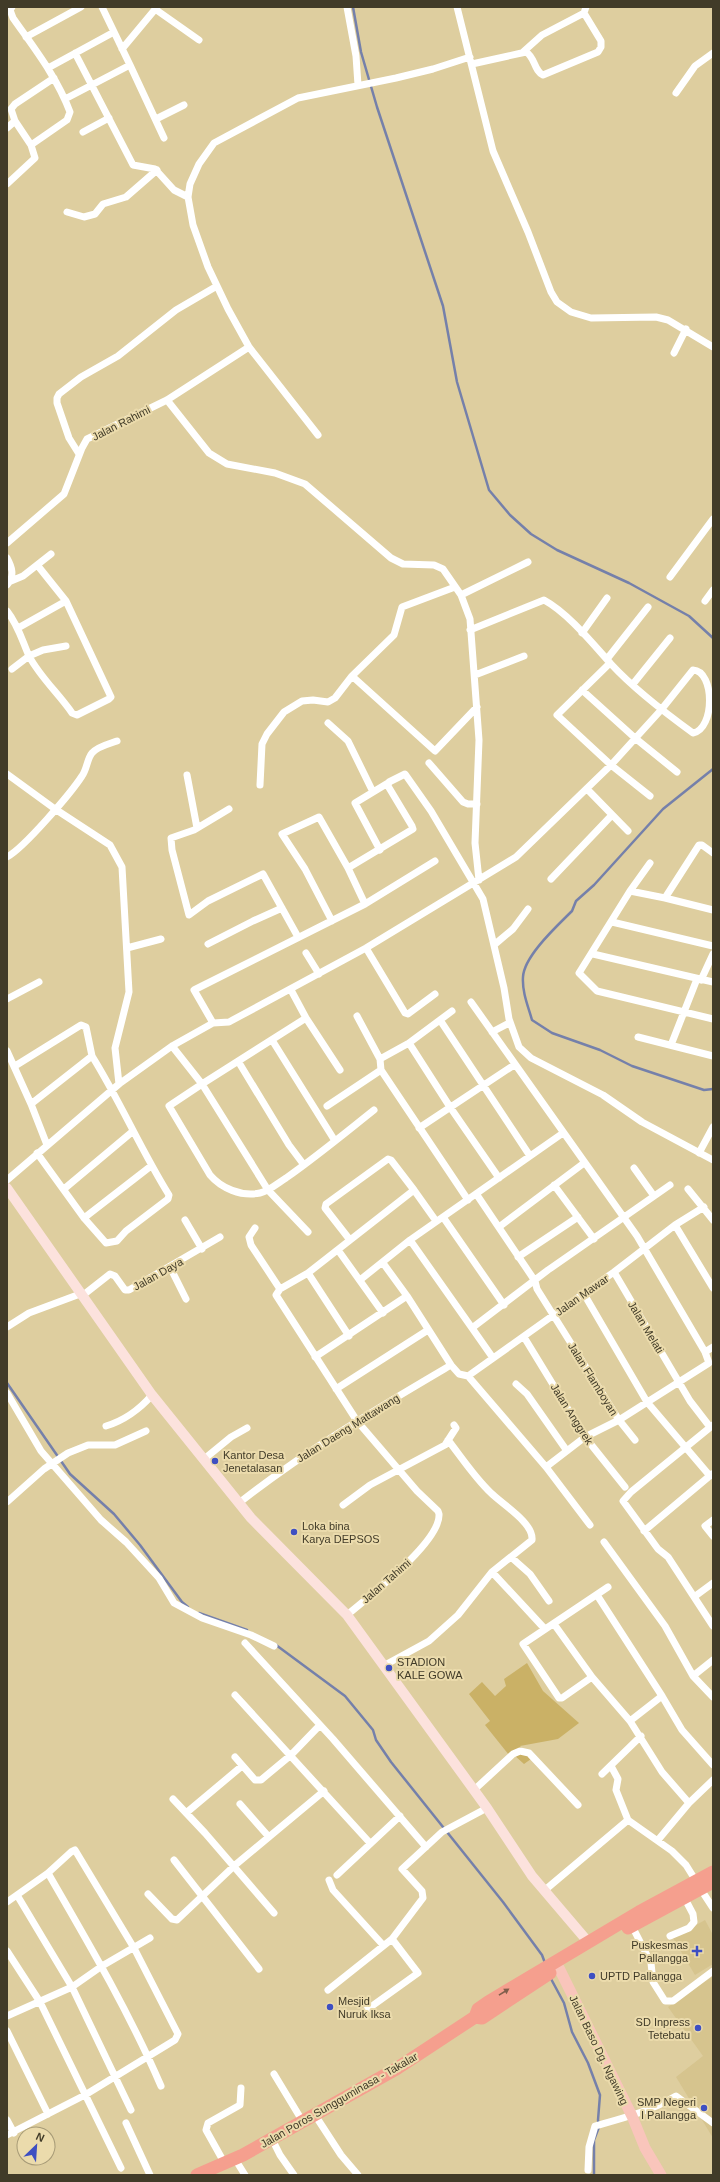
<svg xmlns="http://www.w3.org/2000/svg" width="720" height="2182" font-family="Helvetica,sans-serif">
<rect width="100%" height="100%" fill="#dece9f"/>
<path fill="#d6c48e" d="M 705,1920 L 713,1935 L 713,1964 L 695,1975 L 673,1938 Z
M 713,1976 L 713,2138 L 676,2077 L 703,2056 L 668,2007 Z"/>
<path fill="#cab166" d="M 527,1663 L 543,1691 L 579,1723 L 558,1739 L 520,1746 L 531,1759 L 524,1764 L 514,1755 L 509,1755 L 485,1725 L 490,1721 L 469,1694 L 482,1682 L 495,1696 L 506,1686 L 504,1679 Z"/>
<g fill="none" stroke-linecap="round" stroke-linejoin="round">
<path stroke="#7580aa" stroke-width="2.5" d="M 353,7 L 361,52 L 377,107 L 443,306 L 457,382 L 489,490 L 510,515 L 531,534 L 557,550 L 629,583 L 689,616 L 713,638
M 713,769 L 663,809 L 594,885 L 576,901 L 572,911 C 557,926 524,956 523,977 C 522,992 528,1006 532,1020 L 552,1033 L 600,1050 L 632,1066 L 704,1090 L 713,1089
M 7,1383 L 70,1474 L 114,1514 L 140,1545 L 182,1602 L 188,1607
M 199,1613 L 247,1630
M 276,1645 L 345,1696 L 373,1730 L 376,1740 L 391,1762 L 503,1902 L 542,1955 L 545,1963
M 550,1977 L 564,2003 L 572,2032 L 588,2063 L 600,2095 L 598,2120 L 599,2127 L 594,2140 L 594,2175"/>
<path stroke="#fff" stroke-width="7" d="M 12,7 L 10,10 L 13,18 C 34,48 57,77 70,112 L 67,120 L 31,145 L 15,121 L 11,109 L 15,104 L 54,78
M 102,7 L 130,65
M 347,7 L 356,56 L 358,85
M 457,7 L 493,151 L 528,232 L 551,292 L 557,302 L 571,312 L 591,318 L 656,317 L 668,320 L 713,347
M 155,9 L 199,40
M 26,37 L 81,7
M 122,49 L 157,7
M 523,52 L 542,35 L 584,13
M 75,53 L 133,165 L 155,169 L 174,190 L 188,197
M 472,64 L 526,52 C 535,57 534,71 543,75 L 598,52 L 601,47 L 601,41 L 584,13 L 586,7
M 48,68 L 114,32
M 676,93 L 695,66 L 713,53
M 65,99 L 130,65 L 164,138
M 156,119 L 184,105
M 7,128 L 15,121
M 83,132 L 109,118
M 7,184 L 35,158 L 31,145
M 67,212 L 84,217 L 95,214 L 103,204 L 126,197 L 157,170
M 674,353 L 686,329
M 167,400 L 209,453 L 227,464 L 275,473 L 305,484 L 391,558 L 403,564 L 434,565 L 443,569 L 461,595 L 470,619 L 479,740 L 475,843 L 479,880
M 318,435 L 249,347 L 228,309 L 208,267 L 193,225 L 188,197 L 190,184 L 199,164 L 214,143 L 298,98 L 396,78 L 433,69 L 470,57
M 79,454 L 69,438 L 57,403 L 57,398 L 59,394 L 81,377 L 118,356 L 176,310 L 217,286
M 7,543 L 64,494 L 82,448 L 87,439 L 167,400 L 249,347
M 7,558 C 12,567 15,576 7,585
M 670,577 L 713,519
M 11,581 L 23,576 L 51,554
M 461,595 L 528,562
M 705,601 L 713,590
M 7,611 C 18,625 22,640 29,656 C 40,677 59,694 72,713 L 77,715 L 109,699 L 111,697 L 66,601
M 18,628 L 66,601 L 38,566
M 582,633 L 607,598
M 607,659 L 648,607
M 610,663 L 557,715 L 611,765 L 650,796
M 12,669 L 29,656 L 43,650 L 66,646
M 475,675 L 524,656
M 352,676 L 435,751 L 477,707
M 633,684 L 670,638
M 582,690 L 635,738 L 677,772
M 328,723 L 348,741 L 373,792
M 429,763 L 463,802 L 468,804 L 477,804
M 7,774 L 55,809 L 110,845 L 122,867 L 129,992 L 115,1048 L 119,1084
M 187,775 L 197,828
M 260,785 L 262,744 L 267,734 L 284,712 L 302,701 L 313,700 L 328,702 L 335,698 L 352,676 L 394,635 L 402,607 L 455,587
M 587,789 L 628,831
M 229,809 L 194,830 L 171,838 L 172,850 L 189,915 L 208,901 L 263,874 L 298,937
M 380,850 L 355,803 L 388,783
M 713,853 L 702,845 L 699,845 L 665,898 L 713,910
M 7,857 C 24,848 71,793 82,776 C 87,769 87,759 92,753 C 98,746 109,744 117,741
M 348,868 L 413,829 L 412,826 L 388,786 L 389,782 L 405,774 L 431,811 L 483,899 L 504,988 L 509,1019 L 519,1047 L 531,1058 L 603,1095 L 642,1122 L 713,1160
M 551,879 L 612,815
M 630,891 L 650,863
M 665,898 L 630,891 L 579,973 L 597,991 L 713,1019
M 332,921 L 305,869 L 282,834 L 319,817 L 348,868 L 365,904
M 612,922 L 713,946
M 208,944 L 253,921 L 282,908
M 494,945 L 513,929 L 528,909
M 127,948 L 161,939
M 366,948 L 405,1013 L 408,1014 L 435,994
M 306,953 L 319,974
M 593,954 L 713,982
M 701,980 L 713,954
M 291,990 L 306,1018 L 202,1084 L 169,1106 L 210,1175 C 221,1188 241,1197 260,1193 C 269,1191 278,1183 286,1178 C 316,1157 345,1133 374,1110
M 7,999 L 39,982
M 471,1002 L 637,1236 L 705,1352
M 357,1016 L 380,1059 L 381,1070 L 468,1200
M 306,1018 L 340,1070
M 440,1020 L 530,1156
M 213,1023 L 194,990 L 365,904 L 435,861
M 492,1032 L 509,1023
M 638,1037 L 713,1056
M 272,1040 L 335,1141
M 409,1043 L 450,1107 L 499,1178
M 671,1045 L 697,979
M 172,1046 L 202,1084 L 268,1190 L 308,1232
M 7,1051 L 31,1104 L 47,1145
M 380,1059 L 409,1043 L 452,1011
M 238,1061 L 289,1145 L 304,1165
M 15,1066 L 81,1025 L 86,1027 L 92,1056
M 31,1104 L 92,1056 C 120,1101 141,1150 169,1195 L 168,1199 L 126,1231 L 117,1241 L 106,1243 L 84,1218 L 37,1153
M 327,1106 L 381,1070
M 419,1128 L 514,1065
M 699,1153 L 713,1127
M 634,1168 L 654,1196
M 7,1180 L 119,1084 L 172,1046 L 213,1023 L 229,1022 L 366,948 L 516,857 L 611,765 L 661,710 L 693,670 C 715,671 715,729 693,733 C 664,712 635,690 611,664 C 593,644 568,613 544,600 L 470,630
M 554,1185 L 594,1239
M 64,1189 L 132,1132
M 688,1189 L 713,1220
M 477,1195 L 535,1281 L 537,1289 L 619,1420 L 635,1440
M 443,1217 L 504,1305
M 84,1218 L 151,1166
M 185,1220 L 202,1249
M 675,1225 L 713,1288
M 499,1227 L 584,1163
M 255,1228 L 249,1237 L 251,1245 L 280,1289
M 350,1240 L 325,1208 L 326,1204 L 388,1159 L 391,1160 L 414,1190
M 410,1240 L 472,1328 L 548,1270 L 670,1185
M 338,1250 L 383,1313
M 518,1257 L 578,1217
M 383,1263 L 407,1296
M 170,1267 L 186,1299
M 614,1272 L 690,1401 L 710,1427
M 308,1273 L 349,1336
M 360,1280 L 410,1240 L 563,1133
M 584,1294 L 647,1402 L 710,1476
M 82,1296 L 110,1274 L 115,1276 L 125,1290 L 129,1290 L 220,1237
M 7,1327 L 29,1313 L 80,1294
M 472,1328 L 493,1358
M 524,1337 L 585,1437 L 625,1487
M 315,1357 L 407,1296 L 451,1365
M 468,1376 L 546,1467 L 585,1437 L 619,1420 L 709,1363 L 705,1352 L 713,1347
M 516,1384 L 527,1394 L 567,1451
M 336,1389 L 428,1330
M 7,1393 L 41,1451 L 101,1520 L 126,1542 L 159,1578 L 174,1603 L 202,1618 L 251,1635 L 274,1646
M 713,1425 L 631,1492 L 623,1501 L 658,1549 L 668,1557 L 713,1626
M 106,1426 C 123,1421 140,1409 152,1395
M 203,1460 L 231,1437 L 247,1428
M 546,1467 L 590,1525
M 7,1502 L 44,1469 L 68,1453 L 88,1445 L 115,1445 L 146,1431
M 239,1503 C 306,1450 378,1408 451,1365 L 459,1374 L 468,1376 L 614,1272 L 675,1225 L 704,1207
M 343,1505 L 370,1485 L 445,1445 L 456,1428 L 454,1425
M 713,1520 L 705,1526 L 713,1536
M 644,1531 L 712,1474
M 604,1542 L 665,1626 L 693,1676 L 713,1697
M 512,1558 L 530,1574 L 549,1601
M 492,1572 L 544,1628
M 597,1595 L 662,1696
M 694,1597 L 713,1583
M 347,1615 C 368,1597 441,1542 439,1514 L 438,1511 L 417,1491 L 357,1421 L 276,1295 L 280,1289 L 308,1273 L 414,1190 L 436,1221
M 554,1624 L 592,1677 L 630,1721 L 662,1772 L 689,1803
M 245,1643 L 333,1739 L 426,1847
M 385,1665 L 429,1641 L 458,1615 L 492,1572 L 532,1540 C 534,1523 502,1504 491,1493 C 475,1478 462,1458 448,1440
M 693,1676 L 713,1660
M 592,1677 L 562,1698 L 559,1698 L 523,1644 L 608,1587
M 235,1695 L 370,1843
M 630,1721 L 662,1696 L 682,1730 L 713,1765
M 235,1757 L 255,1780 L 261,1780 L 291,1755 L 320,1725
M 611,1766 L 618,1779 L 616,1790 L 628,1820 L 672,1851 L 686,1865 L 696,1881
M 602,1774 L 641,1736
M 474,1790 L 513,1754 L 520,1751 L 529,1753 L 578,1805
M 173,1799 L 205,1833 L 274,1913
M 240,1804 L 269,1837
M 186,1813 L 242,1766
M 658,1840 L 689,1803 L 713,1780
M 174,1860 L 259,1969
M 48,1873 C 88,1942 129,2012 161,2086
M 337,1875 L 400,1816
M 329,1880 L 333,1890 L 383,1945
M 700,1888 L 713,1908
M 545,1890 L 628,1820
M 148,1894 L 172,1919 L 177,1920 L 234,1866 L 324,1791
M 17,1895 L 72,1987 L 131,2110
M 7,1902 L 48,1873 L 71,1852 L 75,1850 L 134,1948 L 178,2034 L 175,2040 L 85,2095 L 7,2135
M 632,1926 L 651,1963 L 653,1982 L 665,2001 L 673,2001 L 713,1971
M 670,1936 L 689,1928 L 694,1922 L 693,1914 L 684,1897
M 7,1951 L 40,2002 L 121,2168
M 328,1990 L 392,1939
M 365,2011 L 418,1973 L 392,1939 L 423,1898 L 422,1891 L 402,1869 L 442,1832 L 487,1808
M 7,2016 L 72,1987 L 102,1966 L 150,1938
M 7,2031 L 48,2114
M 274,2074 L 303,2122
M 315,2115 L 341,2155 L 358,2175
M 7,2120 L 14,2133
M 126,2123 L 150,2175
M 272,2139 L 280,2155 L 294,2175
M 235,2159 L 245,2175
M 225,2164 L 206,2130 L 208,2123 L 240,2105 L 241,2088
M 588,2170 L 589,2147 L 595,2126 C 623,2118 651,2111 676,2096 L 713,2123"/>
<path stroke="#fce2dd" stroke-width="10" d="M 7,1188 L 152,1395 L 251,1518 L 347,1615 L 487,1808 L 532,1876 L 589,1943"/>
<path stroke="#f9c5bb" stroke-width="11" d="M 559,1968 L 632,2116 L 645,2148 L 661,2175"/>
<path stroke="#f59f8e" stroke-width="13" d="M 628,1928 L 713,1882
M 475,2017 L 478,2009 L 488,2002 L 639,1912 L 713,1872
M 475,2017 L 482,2018 L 550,1973
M 197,2175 L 243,2155 L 396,2069 L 475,2017"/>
</g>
<defs><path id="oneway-solid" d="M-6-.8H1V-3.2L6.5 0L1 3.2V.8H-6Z"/></defs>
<use fill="#805e4c" href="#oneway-solid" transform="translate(504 1992) rotate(-32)"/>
<g fill="#3e4fc2" stroke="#ebdbac" stroke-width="1.5">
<circle cx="215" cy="1461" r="4"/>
<circle cx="294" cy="1532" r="4"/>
<circle cx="389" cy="1668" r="4"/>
<path d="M695 1945h4v4h4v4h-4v4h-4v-4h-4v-4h4z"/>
<circle cx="592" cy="1976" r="4"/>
<circle cx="330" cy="2007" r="4"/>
<circle cx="698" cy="2028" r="4"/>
<circle cx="704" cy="2108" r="4"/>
</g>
<g text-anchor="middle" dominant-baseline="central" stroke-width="4" stroke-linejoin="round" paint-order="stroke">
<g font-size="11" fill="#413b28" stroke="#ebdbac">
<text transform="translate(121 423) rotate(-27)">Jalan Rahimi</text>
<text transform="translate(158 1274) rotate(-29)">Jalan Daya</text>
<text transform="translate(582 1295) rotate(-35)">Jalan Mawar</text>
<text transform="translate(646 1327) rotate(59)">Jalan Melati</text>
<text transform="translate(593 1379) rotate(58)">Jalan Flamboyan</text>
<text transform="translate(572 1414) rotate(58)">Jalan Anggrek</text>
<text transform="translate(348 1428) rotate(-32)">Jalan Daeng Mattawang</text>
<text transform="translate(386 1581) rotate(-41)">Jalan Tahimi</text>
<text transform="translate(599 2050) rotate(64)">Jalan Baso Dg. Ngawing</text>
<text transform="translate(339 2100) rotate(-30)">Jalan Poros Sungguminasa - Takalar</text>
</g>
<g font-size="11" fill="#413b28" stroke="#ebdbac" text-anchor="start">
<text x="223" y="1455">Kantor Desa<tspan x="223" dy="13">Jenetalasan</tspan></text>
<text x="302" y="1526">Loka bina<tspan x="302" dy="13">Karya DEPSOS</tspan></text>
<text x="397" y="1662">STADION<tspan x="397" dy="13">KALE GOWA</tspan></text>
<text x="688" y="1945" text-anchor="end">Puskesmas<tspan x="688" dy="13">Pallangga</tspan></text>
<text x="600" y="1976">UPTD Pallangga</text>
<text x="338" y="2001">Mesjid<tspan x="338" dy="13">Nuruk Iksa</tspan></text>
<text x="690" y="2022" text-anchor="end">SD Inpress<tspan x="690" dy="13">Tetebatu</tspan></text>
<text x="696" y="2102" text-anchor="end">SMP Negeri<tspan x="696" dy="13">I Pallangga</tspan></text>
</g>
</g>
<rect width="720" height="2182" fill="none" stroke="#413b28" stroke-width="16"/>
<g transform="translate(36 2146) rotate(25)"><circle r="19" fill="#ebdbac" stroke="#a79b77"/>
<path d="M0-3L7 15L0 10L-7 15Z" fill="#3e4fc2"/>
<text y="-6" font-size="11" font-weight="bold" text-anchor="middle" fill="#413b28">N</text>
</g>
</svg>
